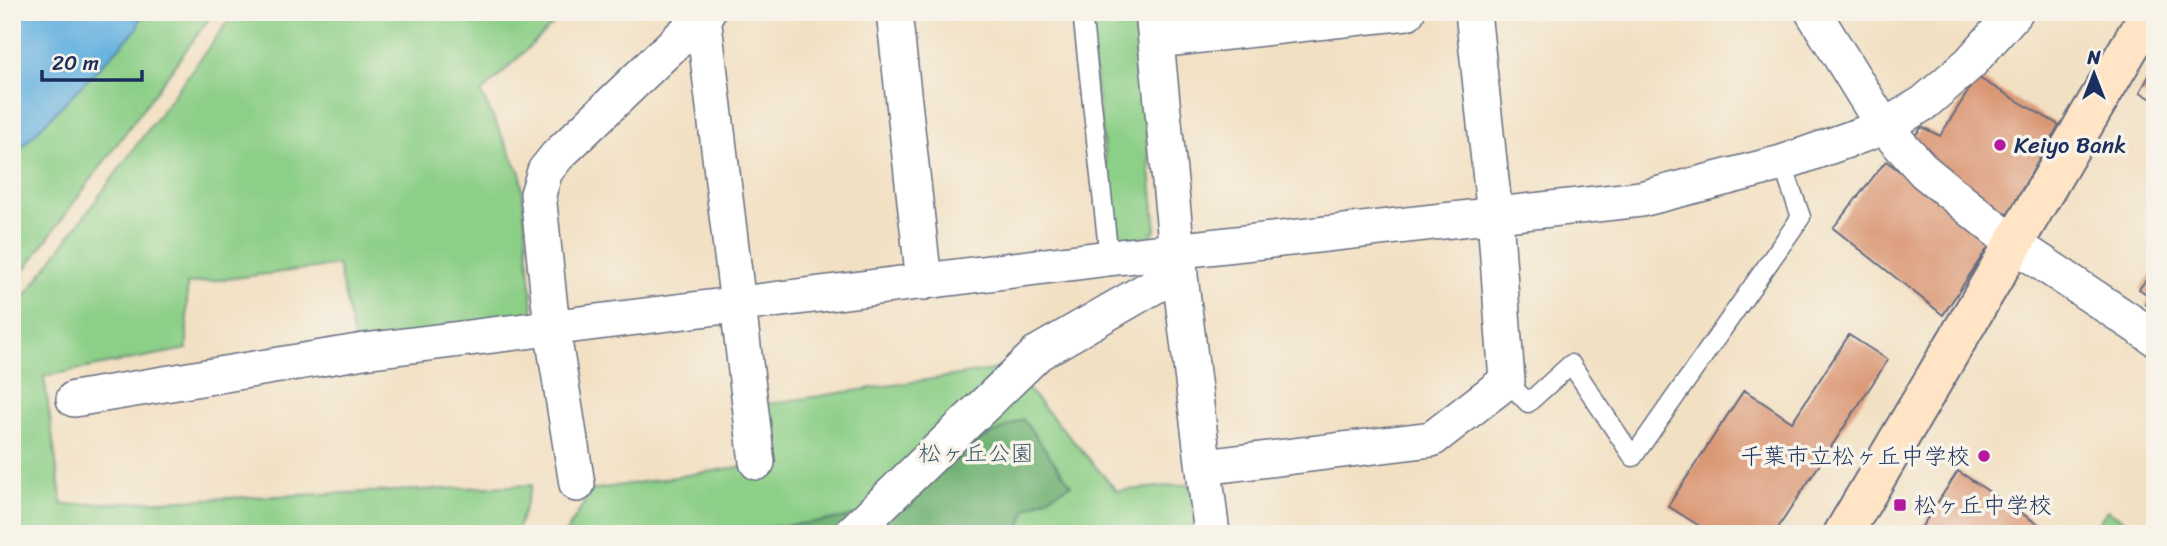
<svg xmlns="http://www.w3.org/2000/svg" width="2167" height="546" font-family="Sriracha,'Klee One',sans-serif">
<rect width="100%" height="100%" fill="#f7f3e8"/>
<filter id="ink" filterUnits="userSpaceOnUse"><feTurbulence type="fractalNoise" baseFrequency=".0143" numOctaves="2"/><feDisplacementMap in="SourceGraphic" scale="14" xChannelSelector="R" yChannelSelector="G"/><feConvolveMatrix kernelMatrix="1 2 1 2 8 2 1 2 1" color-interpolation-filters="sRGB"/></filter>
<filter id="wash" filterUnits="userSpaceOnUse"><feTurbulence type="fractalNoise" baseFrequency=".00686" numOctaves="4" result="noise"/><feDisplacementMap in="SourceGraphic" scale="28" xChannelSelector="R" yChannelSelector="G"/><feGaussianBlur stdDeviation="1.57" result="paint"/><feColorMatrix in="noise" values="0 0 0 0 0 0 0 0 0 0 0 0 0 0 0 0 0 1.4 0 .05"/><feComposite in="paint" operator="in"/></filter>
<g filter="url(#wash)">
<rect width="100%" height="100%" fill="#f2e0c3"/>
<path fill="#8ccf87" stroke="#547f72" stroke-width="2" d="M 12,12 L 214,12 L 12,287 Z
M 235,12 L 566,12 L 481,93 L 521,175 L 534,321 L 355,344 L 338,265 L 187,284 L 187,349 L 44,376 L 62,505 L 532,485 L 516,534 L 12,534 L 12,314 Z
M 1087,12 L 1134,12 L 1156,230 L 1149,237 L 1115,239 Z
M 1053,358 L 1025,386 L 1117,491 L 1191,484 L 1197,534 L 565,534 L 592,490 L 771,462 L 766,404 L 999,369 Z
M 2107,510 L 2146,534 L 2091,534 Z"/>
<path fill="#71b274" stroke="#467069" stroke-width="2" d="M 1023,419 L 1071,485 L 1026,509 L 1019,534 L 709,534 L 817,522 L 910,507 L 952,454 Z"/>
<path fill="#68b2e0" stroke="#42709f" stroke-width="2" d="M 16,12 L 142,12 L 137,29 L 12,157 L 12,15 Z"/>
<g id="blocks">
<path fill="#da9774" d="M 2155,65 L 2155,101 L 2140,92 Z
M 1977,77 L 2059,125 L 2005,219 L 1909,142 L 1922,127 L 1940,136 Z
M 1886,161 L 1993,240 L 1943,315 L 1833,228 Z
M 2155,269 L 2155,310 L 2145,304 L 2151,297 L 2139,289 Z
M 1849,335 L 1888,360 L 1774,534 L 1712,534 L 1668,506 L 1744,390 L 1792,422 Z
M 1958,471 L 2050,532 L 2048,534 L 1917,534 Z"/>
</g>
</g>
<g filter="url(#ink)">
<use href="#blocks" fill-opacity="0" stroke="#666d81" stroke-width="2"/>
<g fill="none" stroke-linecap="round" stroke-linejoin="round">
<defs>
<path id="lane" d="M 1082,12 L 1109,258
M 1507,381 L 1528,403 L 1571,364 L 1633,457 L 1801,217 L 1782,163"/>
<path id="street" d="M 894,12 L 924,282
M 1153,12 L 1177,252 L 1212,534
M 1813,12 L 1884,127 L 1925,172 L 2014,244 L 2155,338
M 703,16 L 757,462
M 1157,40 L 1407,12
M 74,399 L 364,351 L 1109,258 L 1641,199 L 1782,163 L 1884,127 L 1924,103 L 1970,63 L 2015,12
M 1204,467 L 1432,439 L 1507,381 L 1495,217 L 1473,12
M 577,484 L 552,328 L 538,194 L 545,171 L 557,156 L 707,12
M 851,534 L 1038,353 L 1180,271"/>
<path id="secondary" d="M 1843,534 L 2150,12"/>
</defs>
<use href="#lane" stroke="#666d81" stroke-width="21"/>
<use href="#street" stroke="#666d81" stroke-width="38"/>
<use href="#secondary" stroke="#666d81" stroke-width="42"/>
<use href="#lane" stroke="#fff" stroke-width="18"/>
<use href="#street" stroke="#fff" stroke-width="35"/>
<use href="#secondary" stroke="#ffe4c6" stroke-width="38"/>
</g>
</g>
<g fill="#b5179e" stroke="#f7f3e8" stroke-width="2.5">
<circle cx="2000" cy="145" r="7"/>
<circle cx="1984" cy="456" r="7"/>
<rect x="1893" y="498" width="14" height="14" rx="3.5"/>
</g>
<g text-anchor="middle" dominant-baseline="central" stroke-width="7" stroke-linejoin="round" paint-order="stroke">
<g font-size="23" fill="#1b2f5e" stroke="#f7f3e8" text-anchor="start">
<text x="2014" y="145">Keiyo Bank</text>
<text x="1970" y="456" text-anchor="end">千葉市立松ヶ丘中学校</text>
<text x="1914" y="505">松ヶ丘中学校</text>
</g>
<g font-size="23" fill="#375768" stroke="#f7f3e8">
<text x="976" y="453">松ヶ丘公園</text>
</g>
</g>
<rect width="2167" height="546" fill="none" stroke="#f7f3e8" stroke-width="42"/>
<g transform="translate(2094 74)" stroke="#f7f3e8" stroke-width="5" paint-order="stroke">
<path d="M0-5L12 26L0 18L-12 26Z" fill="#1b2f5e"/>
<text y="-10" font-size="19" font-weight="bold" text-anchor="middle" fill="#1b2f5e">N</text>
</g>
<path d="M42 70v10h100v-10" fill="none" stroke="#1b2f5e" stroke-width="3.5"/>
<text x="52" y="70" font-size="21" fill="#1b2f5e" stroke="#f7f3e8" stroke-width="5" paint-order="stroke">20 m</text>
</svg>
